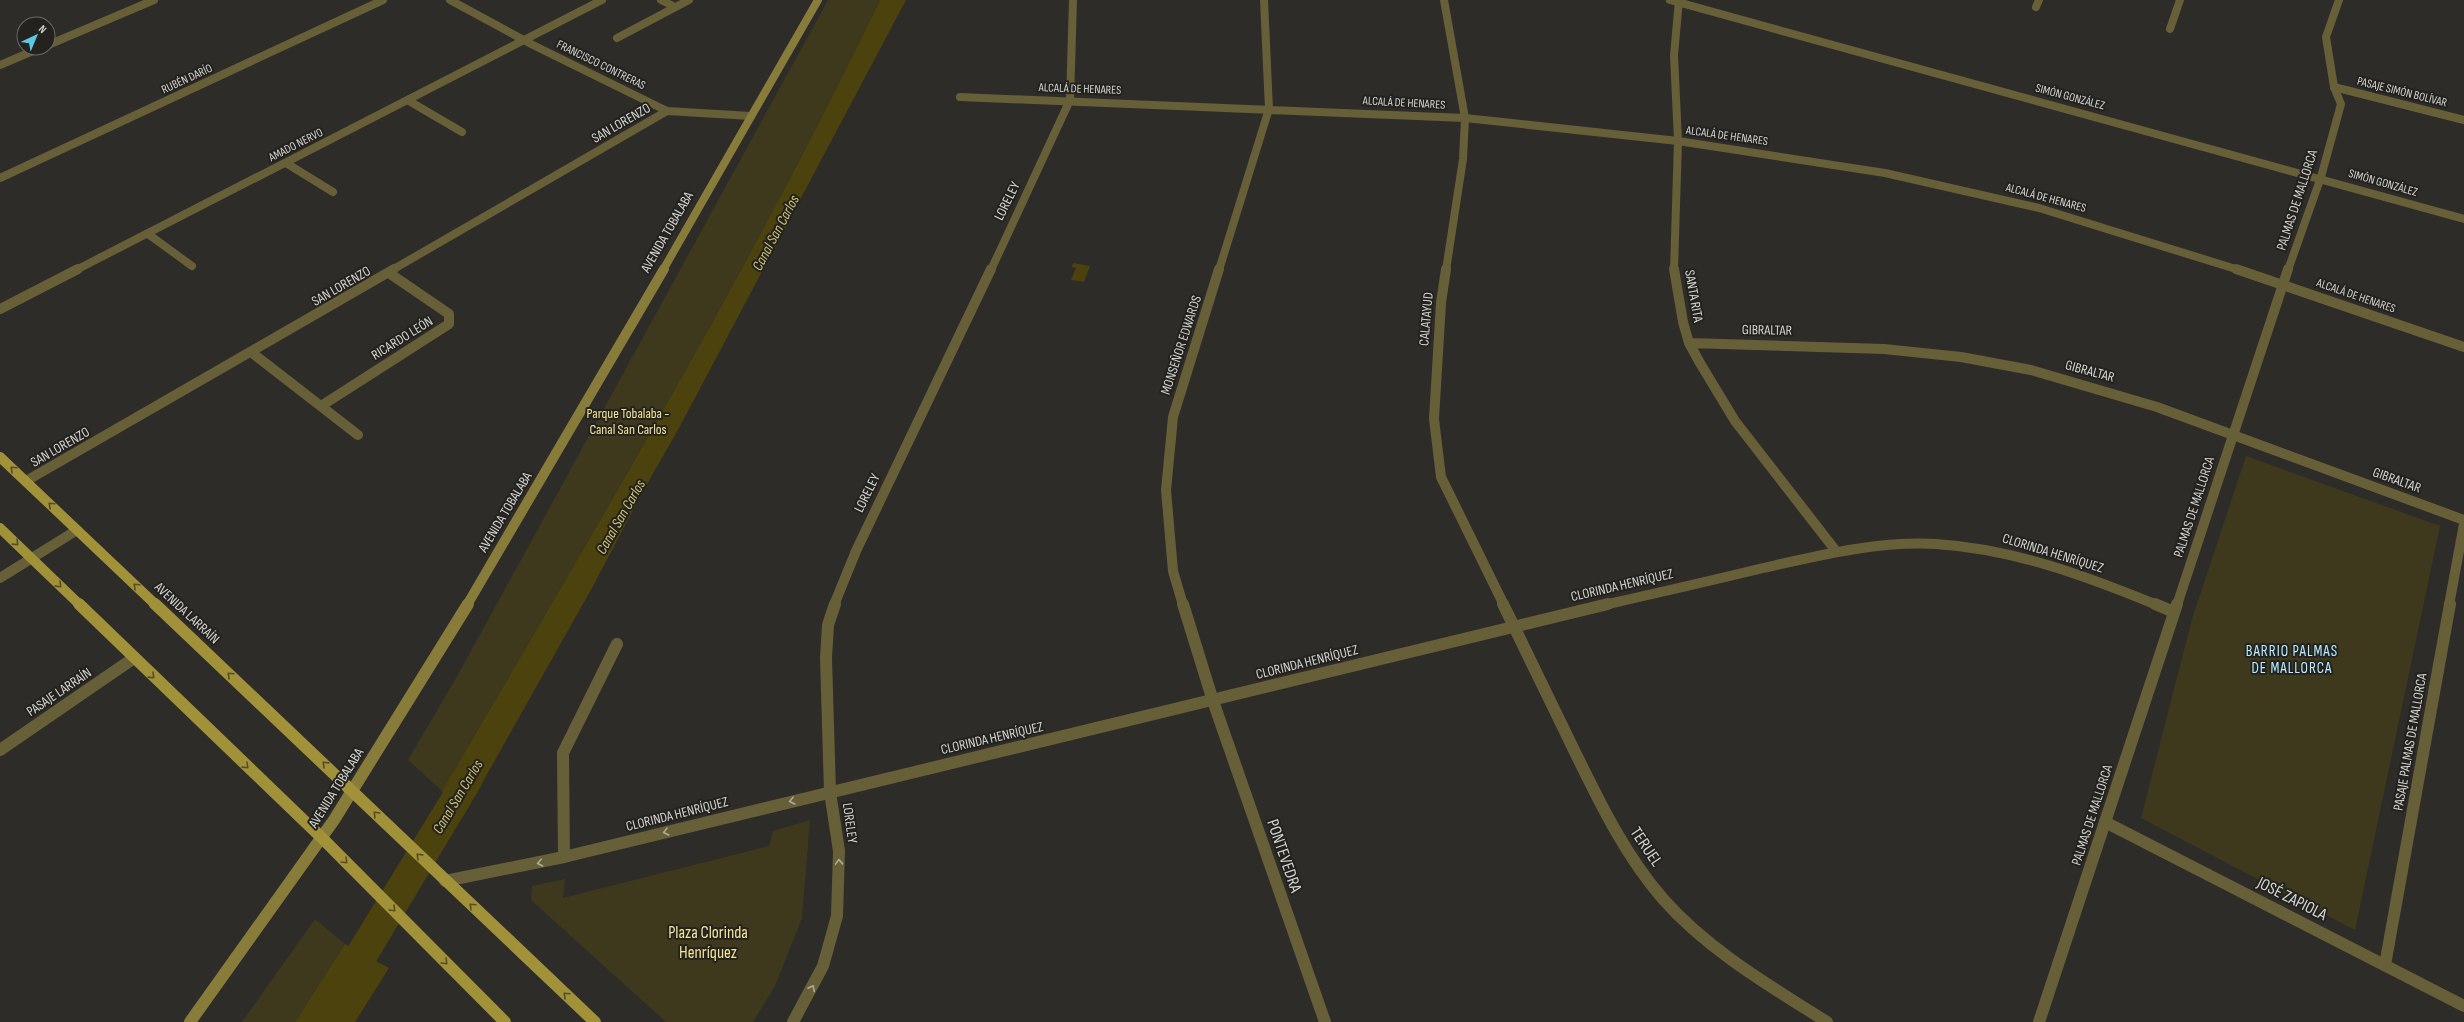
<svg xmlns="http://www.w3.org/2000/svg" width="2464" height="1022" font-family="'Sofia Sans Condensed',sans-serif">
<rect width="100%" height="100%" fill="#2d2c28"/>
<path fill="#3e391d" d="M 828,0 L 880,0 C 749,272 594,531 442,791 L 408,760 L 460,671 Z
M 2246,456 L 2440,526 L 2355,930 L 2141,818 L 2192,619 Z
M 810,820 L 802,918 L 775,986 L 753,1022 L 666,1022 L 531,900 L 532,886 L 565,879 L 563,898 L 769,846 L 773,831 Z
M 315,919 L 345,944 L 295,1022 L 242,1022 Z"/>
<path fill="#4b420e" d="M 880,0 L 906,0 L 679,428 L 643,491 L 592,588 L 463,817 L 444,798 L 442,791 C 594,531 749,272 880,0 Z
M 1073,263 L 1090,266 L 1084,282 L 1071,280 L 1076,268 L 1072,267 Z
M 345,944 L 389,968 L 355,1022 L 295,1022 Z"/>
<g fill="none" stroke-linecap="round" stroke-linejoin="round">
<path fill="#4b420e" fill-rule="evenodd" d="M 470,762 L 481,766 L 485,776 L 481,786 L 340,1022 L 304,1022 L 309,1010 L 459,766 Z"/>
<path stroke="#675f38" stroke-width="8" d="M 661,0 L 675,7
M 617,38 L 689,0
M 409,101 L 462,132
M 286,163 L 333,192
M 148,234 L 192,266"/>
<path stroke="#675f38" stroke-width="12" d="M 564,857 L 563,753 L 617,644"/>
<path stroke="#675f38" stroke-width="8" d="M 450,0 L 533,45 L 667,111 L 751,116
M 1444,0 L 1465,118 L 1463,159 L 1446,270
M 1670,0 L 2464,219
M 2036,7 L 2039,0
M 2170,29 L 2180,0
M 48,45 L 154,0
M 0,65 L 40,48
M 2334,87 L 2464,120
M 960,97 L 1465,118 L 1678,141 L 1885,173 L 2039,208 L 2239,270
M 0,178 L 383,0
M 76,270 L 602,0
M 392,270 L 667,111
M 1219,270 L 1269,109 L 1264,0
M 1674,270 L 1678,141 L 1674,55 L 1679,0"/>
<path stroke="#675f38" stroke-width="10" d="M 1446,269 L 1441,303 L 1434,419 L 1441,477 L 1504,605
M 1674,269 L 1683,322 L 1689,343 L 1700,363 L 1735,421 L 1836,551
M 2236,269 L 2464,347
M 0,309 L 78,269
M 1689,343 L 1884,349 L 1961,357 L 2031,370 L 2157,407 L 2464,520
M 251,352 L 358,435
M 321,406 L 449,324 L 449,314 L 389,273
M 26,481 L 394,269
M 0,578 L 77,530
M 1183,605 L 1173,571 L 1166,490 L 1173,417 L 1219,269
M 2449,605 L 2464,524"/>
<path stroke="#675f38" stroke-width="12" d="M 1183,604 L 1213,701 L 1325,1022
M 1503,604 C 1526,652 1550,700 1573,748 C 1599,801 1624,854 1663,899 C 1708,950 1770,986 1827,1022
M 0,750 L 134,658
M 2105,822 L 2464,1006
M 2385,965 L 2450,604"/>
<path stroke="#675f38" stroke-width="8" d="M 991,270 L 1070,100 L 1073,0
M 2288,270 L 2321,177 L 2341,104 L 2334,87 L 2326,37 L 2339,0"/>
<path stroke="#675f38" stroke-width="10" d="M 834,605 L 856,551 L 991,269
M 1604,605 C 1657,593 1710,581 1763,568 C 1821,555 1877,541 1936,544 C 2014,549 2086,576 2157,605
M 2177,605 L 2288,269"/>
<path stroke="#675f38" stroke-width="12" d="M 2155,604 L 2174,612
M 445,881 L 564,857 L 1608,604
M 793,1022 L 823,966 L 837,916 L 839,851 L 830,792 L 826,658 L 828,625 L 835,604
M 2039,1022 L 2177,604"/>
<path stroke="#887c3a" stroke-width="8" d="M 663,270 L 818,0"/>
<path stroke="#887c3a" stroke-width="10" d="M 467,605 L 664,269"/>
<path stroke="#887c3a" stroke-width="12" d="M 190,1022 L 334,820 L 468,604"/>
<path stroke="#a19139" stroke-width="10" d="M 0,457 L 156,605
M 0,528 L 80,605"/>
<path stroke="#a19139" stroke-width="12" d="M 79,604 L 322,838 L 505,1022
M 155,604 L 595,1022"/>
</g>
<defs><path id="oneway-chevron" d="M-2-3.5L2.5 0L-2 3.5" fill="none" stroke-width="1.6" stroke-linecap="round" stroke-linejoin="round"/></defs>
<g stroke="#554e29">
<use href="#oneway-chevron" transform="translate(13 469) rotate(-137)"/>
<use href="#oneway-chevron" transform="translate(51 505) rotate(-137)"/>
<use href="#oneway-chevron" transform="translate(16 543) rotate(44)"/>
<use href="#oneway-chevron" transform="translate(59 585) rotate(44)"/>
<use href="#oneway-chevron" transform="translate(136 586) rotate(-137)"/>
<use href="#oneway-chevron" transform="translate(230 675) rotate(-137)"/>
<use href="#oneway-chevron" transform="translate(152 676) rotate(44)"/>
<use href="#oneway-chevron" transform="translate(325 764) rotate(-136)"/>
<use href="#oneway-chevron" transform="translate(246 766) rotate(44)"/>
<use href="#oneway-chevron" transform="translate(376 814) rotate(-135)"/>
<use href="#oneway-chevron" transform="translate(419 856) rotate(-136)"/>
<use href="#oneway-chevron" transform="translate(345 861) rotate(45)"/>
<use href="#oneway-chevron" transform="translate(472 906) rotate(-137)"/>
<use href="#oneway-chevron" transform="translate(393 909) rotate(45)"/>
<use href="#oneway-chevron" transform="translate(445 962) rotate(45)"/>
<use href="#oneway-chevron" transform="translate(566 995) rotate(-137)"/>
</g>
<g stroke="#aeab9b">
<use href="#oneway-chevron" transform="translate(792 801) rotate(166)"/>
<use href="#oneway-chevron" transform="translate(666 832) rotate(166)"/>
<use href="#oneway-chevron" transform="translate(839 862) rotate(-92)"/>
<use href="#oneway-chevron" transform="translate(540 863) rotate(168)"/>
<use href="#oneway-chevron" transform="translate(812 988) rotate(-63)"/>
</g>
<g text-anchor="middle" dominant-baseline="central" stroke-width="4" stroke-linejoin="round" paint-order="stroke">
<g font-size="12" fill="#d4d4d1" stroke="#23221f">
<text transform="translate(601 65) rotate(26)">FRANCISCO CONTRERAS</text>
<text transform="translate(187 79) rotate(-25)">RUBÉN DARÍO</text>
<text transform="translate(1080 89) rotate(2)">ALCALÁ DE HENARES</text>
<text transform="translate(2402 92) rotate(14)">PASAJE SIMÓN BOLÍVAR</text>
<text transform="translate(2070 97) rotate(15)">SIMÓN GONZÁLEZ</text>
<text transform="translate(1404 103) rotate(3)">ALCALÁ DE HENARES</text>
<text transform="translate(1727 136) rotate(8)">ALCALÁ DE HENARES</text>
<text transform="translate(296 145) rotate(-27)">AMADO NERVO</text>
<text transform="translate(2383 183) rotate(16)">SIMÓN GONZÁLEZ</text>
<text transform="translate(2046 198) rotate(15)">ALCALÁ DE HENARES</text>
<text transform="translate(2356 296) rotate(19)">ALCALÁ DE HENARES</text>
</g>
<g font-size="14" fill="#d4d4d1" stroke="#23221f">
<text transform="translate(621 123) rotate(-30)">SAN LORENZO</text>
<text transform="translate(2297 200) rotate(-72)">PALMAS DE MALLORCA</text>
<text transform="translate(1007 201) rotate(-64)">LORELEY</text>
<text transform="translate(667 232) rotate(-60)">AVENIDA TOBALABA</text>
<text transform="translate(341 286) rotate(-30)">SAN LORENZO</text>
<text transform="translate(1694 296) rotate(80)">SANTA RITA</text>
<text transform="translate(1426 319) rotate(-85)">CALATAYUD</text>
<text transform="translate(1767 330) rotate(1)">GIBRALTAR</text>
<text transform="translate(402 338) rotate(-32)">RICARDO LEÓN</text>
<text transform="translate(1181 345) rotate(-72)">MONSEÑOR EDWARDS</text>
<text transform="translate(2090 371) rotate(15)">GIBRALTAR</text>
<text transform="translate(60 447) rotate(-30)">SAN LORENZO</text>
<text transform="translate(2397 480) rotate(20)">GIBRALTAR</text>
<text transform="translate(867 493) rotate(-64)">LORELEY</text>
<text transform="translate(2194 507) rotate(-72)">PALMAS DE MALLORCA</text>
<text transform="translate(505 512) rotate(-59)">AVENIDA TOBALABA</text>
<text transform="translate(2053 553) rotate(17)">CLORINDA HENRÍQUEZ</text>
<text transform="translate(1622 585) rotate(-13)">CLORINDA HENRÍQUEZ</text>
<text transform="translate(187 613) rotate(43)">AVENIDA LARRAÍN</text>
<text transform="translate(1307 662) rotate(-14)">CLORINDA HENRÍQUEZ</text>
<text transform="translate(59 692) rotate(-34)">PASAJE LARRAÍN</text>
<text transform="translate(992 738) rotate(-13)">CLORINDA HENRÍQUEZ</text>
<text transform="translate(2410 742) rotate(-80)">PASAJE PALMAS DE MALLORCA</text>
<text transform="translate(336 788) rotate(-58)">AVENIDA TOBALABA</text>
<text transform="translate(677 814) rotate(-14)">CLORINDA HENRÍQUEZ</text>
<text transform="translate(2092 815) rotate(-72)">PALMAS DE MALLORCA</text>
<text transform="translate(850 823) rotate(82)">LORELEY</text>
</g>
<g font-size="14" fill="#f2e496" stroke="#23221f">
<text x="628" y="413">Parque Tobalaba -<tspan x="628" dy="16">Canal San Carlos</tspan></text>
</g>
<g font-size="15" font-style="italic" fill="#d0c275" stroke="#23221f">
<text transform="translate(776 233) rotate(-62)">Canal San Carlos</text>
<text transform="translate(621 517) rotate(-60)">Canal San Carlos</text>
<text transform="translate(458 797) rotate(-59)">Canal San Carlos</text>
</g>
<g font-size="15" letter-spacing="1" fill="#b7edff" stroke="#23221f">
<text x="2292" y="651">BARRIO PALMAS<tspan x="2292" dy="17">DE MALLORCA</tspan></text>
</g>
<g font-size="17" fill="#d4d4d1" stroke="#23221f">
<text transform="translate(1646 847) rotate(56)">TERUEL</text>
<text transform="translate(1284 856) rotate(71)">PONTEVEDRA</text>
<text transform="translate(2292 899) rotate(27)">JOSÉ ZAPIOLA</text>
</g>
<g font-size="17" fill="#f2e496" stroke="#23221f">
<text x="708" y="933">Plaza Clorinda<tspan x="708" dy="20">Henríquez</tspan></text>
</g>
</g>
<g transform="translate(36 36) rotate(44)"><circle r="19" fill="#23221f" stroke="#6a6966"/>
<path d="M0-3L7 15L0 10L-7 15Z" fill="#5bc8e6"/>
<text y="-6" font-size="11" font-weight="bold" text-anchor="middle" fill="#d4d4d1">N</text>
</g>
</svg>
